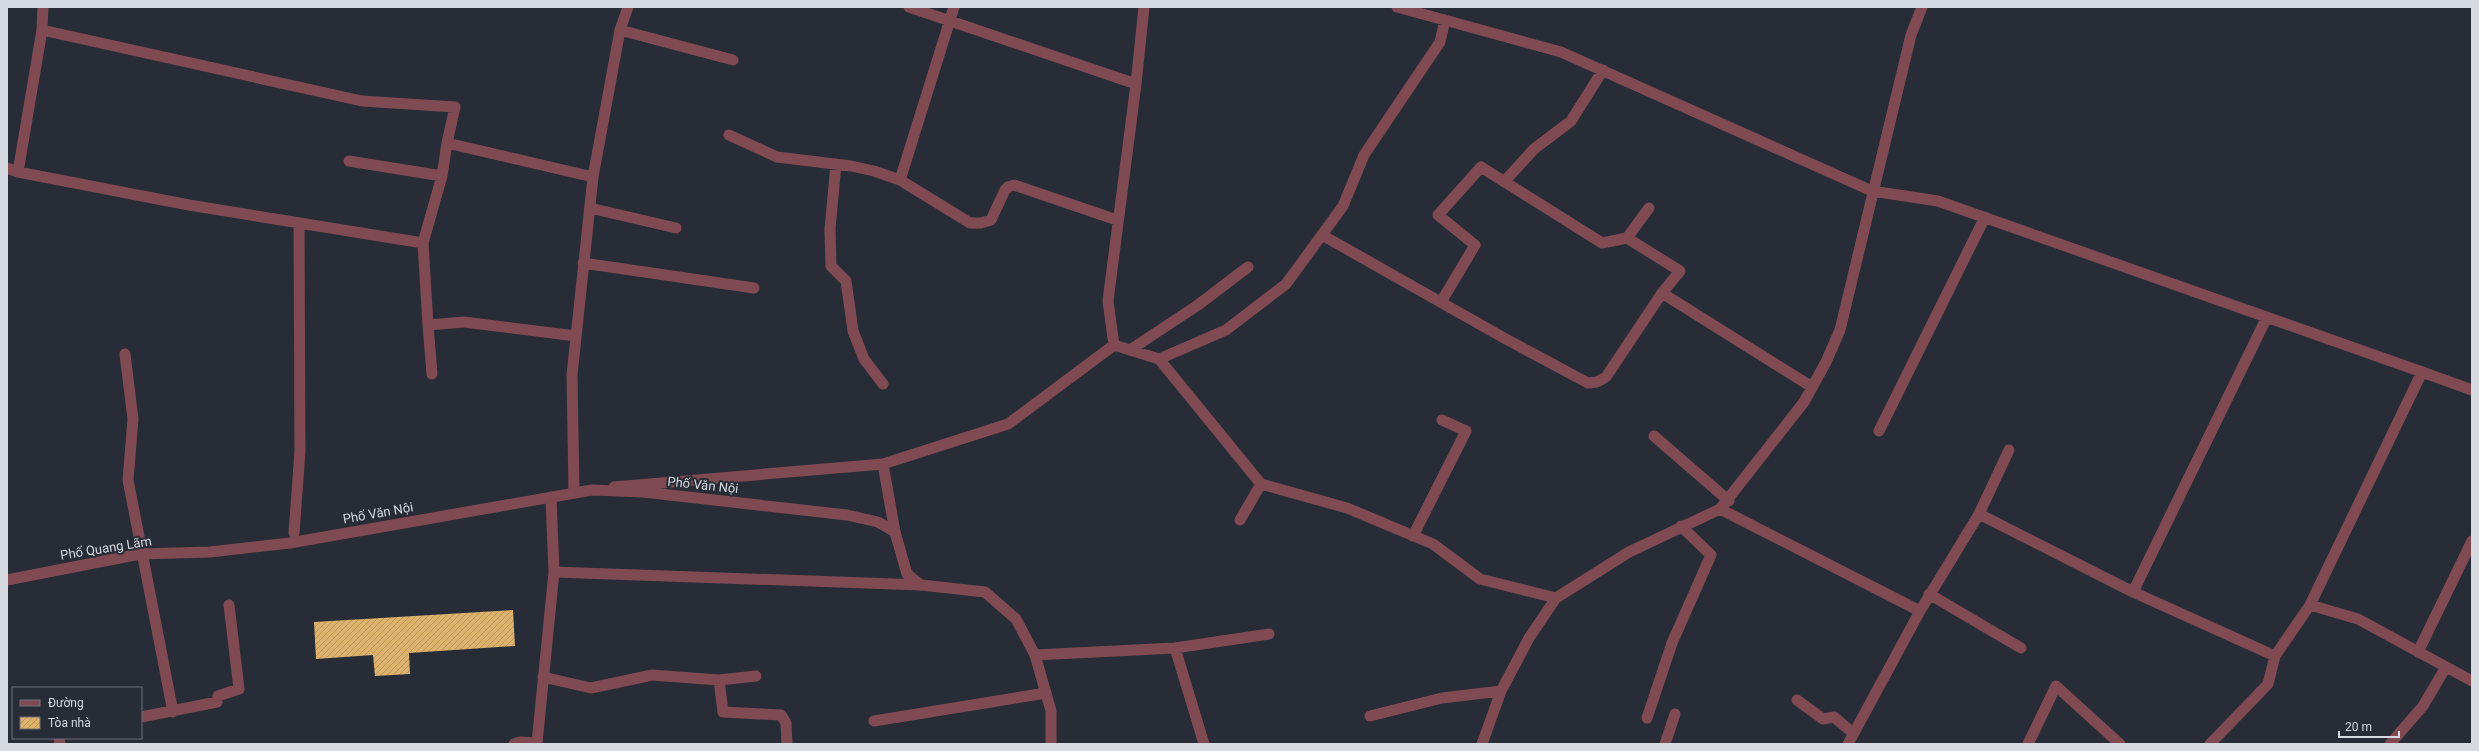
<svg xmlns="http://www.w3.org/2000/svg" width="2479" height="751" font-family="Roboto,sans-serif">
<defs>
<pattern id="building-hatch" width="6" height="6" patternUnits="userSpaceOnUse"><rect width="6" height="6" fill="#dfb26b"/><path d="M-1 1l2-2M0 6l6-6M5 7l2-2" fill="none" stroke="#b79661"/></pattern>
</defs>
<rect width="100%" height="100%" fill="#272c37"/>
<path fill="url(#building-hatch)" d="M 513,610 L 515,646 L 409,653 L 410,674 L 375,676 L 373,655 L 316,659 L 314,622 Z"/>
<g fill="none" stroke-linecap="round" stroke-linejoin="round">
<path stroke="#804a52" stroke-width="11" d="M 43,7 L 42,30 L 362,101 L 455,107 L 447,143
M 909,7 L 1136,84
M 1397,7 L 1561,52 L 1872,191 L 1938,201 L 2422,372 L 2310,605 L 2275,656 L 2268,684 L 2210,744
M 620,30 L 733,60
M 729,135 L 777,157 L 851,166 L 874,171 L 900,180 L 970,223 L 981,223 L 991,220 L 1005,190 L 1008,187 L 1014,185 L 1117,220
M 349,161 L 442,176
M 836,164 L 830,229 L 831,266 L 846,281 L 853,331 L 864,359 L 883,384
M 7,168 L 18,172 L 189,205 L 423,243
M 18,172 L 42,30
M 900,180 L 954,7
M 1504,182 L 1534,149 L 1571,121 L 1603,70
M 590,208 L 676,228
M 1322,235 L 1504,338 L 1588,383 L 1597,382 L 1606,377 L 1662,293
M 1627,238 L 1680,271 L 1662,293 L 1812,387
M 583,263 L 754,288
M 1441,302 L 1475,245 L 1438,215 L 1481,167 L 1602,243 L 1627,238 L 1649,208
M 428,325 L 432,374
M 576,336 L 464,322 L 428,325 L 423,243 L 442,176 L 447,143 L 593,177
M 1114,345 L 1159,359 L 1261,484 L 1347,508 L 1433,544 L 1480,579 L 1556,598
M 1130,350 L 1198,305 L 1248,267
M 125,354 L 133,419 L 128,480 L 173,712
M 1159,359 L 1226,330 L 1286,284 L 1343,206 L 1364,155 L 1440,42 L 1445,20
M 1879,431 L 1985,217
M 1654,436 L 1729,501
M 883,464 L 895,532
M 614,487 L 883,464 L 1008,424 L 1114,345 L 1108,301 L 1136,84 L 1144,7
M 574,493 L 572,375 L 593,177 L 620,30 L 628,7
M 1720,509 L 1920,611 L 1848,744
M 1979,514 L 2133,592 L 2275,656
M 1240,520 L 1261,484
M 294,533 L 300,451 L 299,224
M 1413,536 L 1466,431 L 1442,420
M 554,572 L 921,585
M 2133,592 L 2267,317
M 1929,594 L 2021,648
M 2310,605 L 2358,619 L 2472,681
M 1920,611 L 1979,514 L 2009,450
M 1175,648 L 1204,744
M 2418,652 L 2472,541
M 1035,655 L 1175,648 L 1269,634
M 543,677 L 591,688 L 652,675 L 719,680 L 756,676
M 719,680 L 723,712 L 781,715 L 786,723 L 787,744
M 1797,700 L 1823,719 L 1834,717 L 1853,733
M 1370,716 L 1442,698 L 1501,691
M 141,717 L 217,702 L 218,696 L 239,689 L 229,605
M 1647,718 L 1672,643 L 1711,555 L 1681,526
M 874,721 L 1046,693
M 59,738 L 60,744
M 514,744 L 520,742 L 537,743 L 554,572 L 551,497
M 1482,744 L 1501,691 L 1529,638 L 1556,598 L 1629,552 L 1720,509 L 1804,402 L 1826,362 L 1840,330 L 1911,35 L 1922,7
M 1665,744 L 1675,714
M 2028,744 L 2056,686 L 2120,744
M 2390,744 L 2423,706 L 2446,667"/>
<path stroke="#804a52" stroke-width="11" d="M 2422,372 L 2472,390
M 7,580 L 140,554 L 210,552 L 290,543 L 592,490 L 643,492 L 847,515 L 878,522 L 895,532 L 907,574 L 921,585 L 985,592 L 1016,619 L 1035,655 L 1051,711 L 1051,744"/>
</g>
<g text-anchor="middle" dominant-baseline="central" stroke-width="4" stroke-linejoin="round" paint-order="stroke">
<g font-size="13" fill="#d5d9e0" stroke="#272c37">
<text transform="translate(703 485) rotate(6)">Phố Văn Nội</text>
<text transform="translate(378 513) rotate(-10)">Phố Văn Nội</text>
<text transform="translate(106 548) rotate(-9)">Phố Quang Lãm</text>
</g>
</g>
<rect width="2479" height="751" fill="none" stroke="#d5d9e0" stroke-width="16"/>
<rect x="12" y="687" width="130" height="52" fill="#272c37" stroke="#6d717b"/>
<rect x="20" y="700" width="20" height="6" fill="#804a52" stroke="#6d717b"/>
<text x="48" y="707" font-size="12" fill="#d5d9e0">Đường</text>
<rect x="20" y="717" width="20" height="12" fill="url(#building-hatch)" stroke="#6d717b"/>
<text x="48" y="727" font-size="12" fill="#d5d9e0">Tòa nhà</text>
<path d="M2339 731v6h60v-6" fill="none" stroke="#d5d9e0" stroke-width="2"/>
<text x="2345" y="731" font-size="12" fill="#d5d9e0" stroke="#272c37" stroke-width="3" paint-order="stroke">20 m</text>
</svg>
